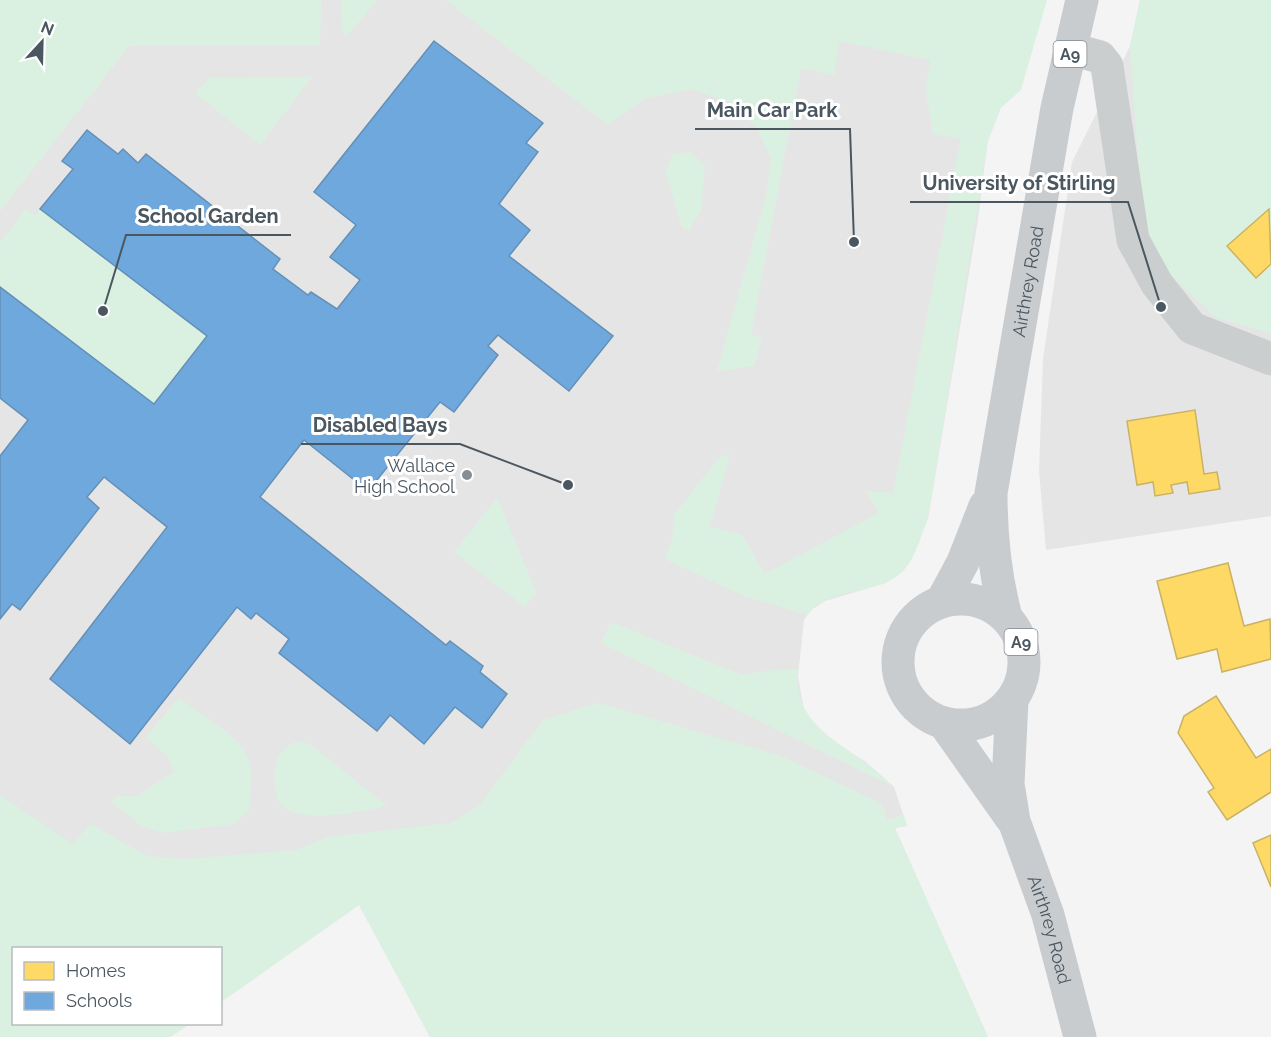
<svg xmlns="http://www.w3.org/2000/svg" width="1271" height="1037" font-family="Raleway,sans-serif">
<rect width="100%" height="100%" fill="#f4f4f4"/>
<path fill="#e6e5e6" d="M 0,0 L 1005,0 L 978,219 L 928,519 L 904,570 L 886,583 L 825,601 L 811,610 L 804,620 L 798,676 L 804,710 L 826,737 L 866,762 L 894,787 L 907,826 L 895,828 L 988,1037 L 430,1037 L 359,905 L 221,1002 L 220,948 L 14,948 L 14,1024 L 190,1024 L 170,1037 L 0,1037 Z
M 1140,0 L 1271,0 L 1271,516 L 1046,550 L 1039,471 L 1043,359 L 1072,162 L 1130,46 Z"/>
<path fill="#daf1e2" d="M 0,0 L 321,0 L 320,45 L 129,46 L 0,211 Z
M 341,0 L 377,0 L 346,37 L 342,29 Z
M 446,0 L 1047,0 L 1021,90 L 1001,108 L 988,141 L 928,519 C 921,535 916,557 904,570 C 881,596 826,586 808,615 L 744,596 L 665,559 L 672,541 L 674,515 L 719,458 L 730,454 L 710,527 L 742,535 L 765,574 L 879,513 L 866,491 L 893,493 L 961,139 L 933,134 L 926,91 L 930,60 L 839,41 L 834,75 L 801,68 L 751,334 L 762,338 L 754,366 L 717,371 L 766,196 L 771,159 L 757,128 L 733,103 L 691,89 L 644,99 L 608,125 Z
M 1140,0 L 1271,0 L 1271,333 L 1217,318 L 1166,271 L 1144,243 L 1130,46 Z
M 312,77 L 260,145 L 195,93 L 209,78 Z
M 690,152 L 705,166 L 701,210 L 689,231 L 682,228 L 666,172 L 673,154 Z
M 26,209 L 35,216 L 40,209 L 207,336 L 154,404 L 0,287 L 0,243 Z
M 497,498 L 536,592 L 525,607 L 454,552 Z
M 611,622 L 742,675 L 772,670 L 798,670 C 793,721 833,738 866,763 C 876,770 885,779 894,787 L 601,643 Z
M 179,698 C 197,712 238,735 247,755 C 254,770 250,795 249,811 L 233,824 L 164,833 L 142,826 L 111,802 L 117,796 L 137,796 L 174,772 L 168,757 L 146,737 Z
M 598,703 L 781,756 L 882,804 L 887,820 L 904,815 L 907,826 L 895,828 L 988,1037 L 430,1037 L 359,905 L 221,1002 L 220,948 L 14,948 L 14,1024 L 190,1024 L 170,1037 L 0,1037 L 0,795 L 73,844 L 90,824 L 147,856 L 185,859 L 297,850 L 328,837 L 450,823 L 479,806 L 543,720 Z
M 297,741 L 311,745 L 387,806 C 362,811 287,829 277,797 C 275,791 275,780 275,774 C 275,756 282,749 297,741 Z"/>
<path fill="#ffd966" stroke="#c9b264" stroke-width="1.5" d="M 1269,209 L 1271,264 L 1256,278 L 1227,246 Z
M 1195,410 L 1204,474 L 1217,472 L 1220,489 L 1189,494 L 1187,482 L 1171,485 L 1173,493 L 1155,496 L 1153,482 L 1137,485 L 1127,421 Z
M 1228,563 L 1244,626 L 1270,619 L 1271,659 L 1222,672 L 1217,649 L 1177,659 L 1157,581 Z
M 1216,696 L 1256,758 L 1271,749 L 1271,792 L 1227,820 L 1208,792 L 1214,788 L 1178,733 L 1184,716 Z
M 1271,835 L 1271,887 L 1253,843 Z"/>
<path fill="#6fa8dc" stroke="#6490b7" stroke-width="1.5" d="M 434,41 L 543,123 L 526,143 L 538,152 L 499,204 L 530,230 L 509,256 L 613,336 L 569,391 L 498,335 L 488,346 L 498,355 L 454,412 L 440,402 L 368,491 L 304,440 L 260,497 L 446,645 L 450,641 L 483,666 L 480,672 L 507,694 L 482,728 L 455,707 L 424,744 L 390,715 L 377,731 L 279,653 L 289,639 L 256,613 L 251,619 L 237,607 L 130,744 L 50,679 L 167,527 L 104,477 L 87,497 L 99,508 L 20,610 L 12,604 L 0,619 L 0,456 L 28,420 L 0,398 L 0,287 L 154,404 L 207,336 L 40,209 L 73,169 L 62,161 L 87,130 L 118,154 L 123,149 L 138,163 L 146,154 L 280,259 L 273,269 L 308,295 L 311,292 L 337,309 L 360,280 L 330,257 L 356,225 L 314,192 Z"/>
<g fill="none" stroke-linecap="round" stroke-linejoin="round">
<path stroke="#cbcecf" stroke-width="33" d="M 1071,49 L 1100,57 L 1107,66 L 1133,240 L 1157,284 L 1192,328 L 1271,359"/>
<g stroke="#c9cccf" stroke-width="33">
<circle cx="961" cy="662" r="63"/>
<path d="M 942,601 L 963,562 L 985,506"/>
<path id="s1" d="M 1006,617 C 995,576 991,536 991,493 L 1057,108 L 1082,0"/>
<path id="s2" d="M 1012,700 L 1008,784 L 1014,821 L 1048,915 L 1080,1037"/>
<path d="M 944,723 L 1011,818"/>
</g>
</g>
<circle fill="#868e94" stroke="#fff" stroke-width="2" cx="467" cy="475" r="6"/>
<g text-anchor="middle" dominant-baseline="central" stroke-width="6" stroke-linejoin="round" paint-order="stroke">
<g fill="#fff" stroke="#818990" stroke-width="1.5">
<rect x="1053.5" y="41" width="33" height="26" rx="4.5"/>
<rect x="1004.5" y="629" width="33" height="26" rx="4.5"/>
</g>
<g font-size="16" font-weight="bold" fill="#4b5760">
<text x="1070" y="54">A9</text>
<text x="1021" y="642">A9</text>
</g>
<g font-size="18" fill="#4b5760" stroke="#fff">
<text stroke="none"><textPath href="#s1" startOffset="340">Airthrey Road</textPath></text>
<text stroke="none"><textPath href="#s2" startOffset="236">Airthrey Road</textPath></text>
</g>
<g font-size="18" fill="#4b5760" stroke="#fff" text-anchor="end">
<text x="455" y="465">Wallace<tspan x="455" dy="21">High School</tspan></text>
</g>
</g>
<path fill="none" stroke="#4b5760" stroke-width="2" d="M854 242L850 129H695M1161 307L1128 202H910M103 311L126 235H291M568 485L460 444H301"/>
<g fill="#4b5760" stroke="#fff" stroke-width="2">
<circle cx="854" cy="242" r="6"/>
<circle cx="1161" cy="307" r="6"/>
<circle cx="103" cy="311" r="6"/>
<circle cx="568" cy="485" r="6"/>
</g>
<g font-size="20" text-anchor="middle" font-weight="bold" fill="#4b5760" stroke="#fff" stroke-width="6" stroke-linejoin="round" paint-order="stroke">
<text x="772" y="117">Main Car Park</text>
<text x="1019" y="190">University of Stirling</text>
<text x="208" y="223">School Garden</text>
<text x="380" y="432">Disabled Bays</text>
</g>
<rect x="12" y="947" width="210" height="78" fill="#ffffff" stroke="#b7bcbf" stroke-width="1.5"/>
<rect x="24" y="962" width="30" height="18" fill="#ffd966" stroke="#b7bcbf" stroke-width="1.5"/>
<text x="66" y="977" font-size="18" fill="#4b5760">Homes</text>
<rect x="24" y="992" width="30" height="18" fill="#6fa8dc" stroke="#b7bcbf" stroke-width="1.5"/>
<text x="66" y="1007" font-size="18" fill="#4b5760">Schools</text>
<g transform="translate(42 42) rotate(22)" stroke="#ffffff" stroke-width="4.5" paint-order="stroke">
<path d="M0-4.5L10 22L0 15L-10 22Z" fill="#4b5760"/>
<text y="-9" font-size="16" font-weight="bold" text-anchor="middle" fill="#4b5760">N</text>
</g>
</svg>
